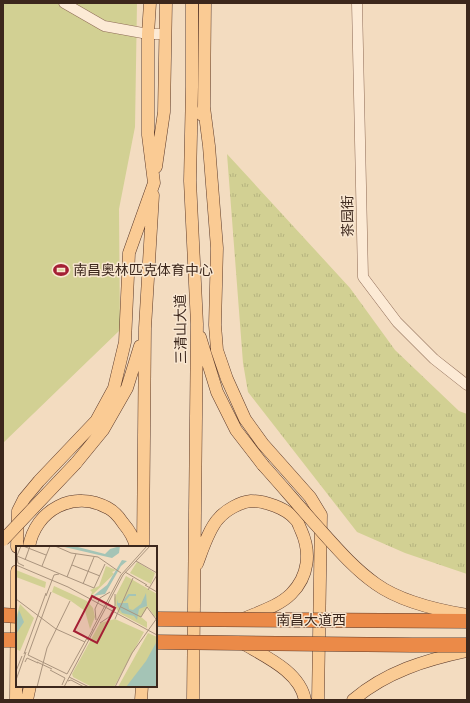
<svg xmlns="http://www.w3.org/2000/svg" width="470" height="703" font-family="'Zilla Slab','Noto Sans SC',serif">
<defs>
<pattern id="park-tufts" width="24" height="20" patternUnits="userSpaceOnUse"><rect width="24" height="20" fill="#d2d093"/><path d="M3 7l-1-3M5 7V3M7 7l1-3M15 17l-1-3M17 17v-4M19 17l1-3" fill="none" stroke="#b5b37e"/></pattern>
</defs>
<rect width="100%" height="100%" fill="#f3dcc0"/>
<path fill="url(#park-tufts)" d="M 227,154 L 350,288 L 395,350 L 459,411 L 467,414 L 467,574 L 405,553 L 357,532 L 248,392 L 243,363 Z"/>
<path fill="#d2d093" d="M 3,3 L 137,3 L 135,127 L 119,209 L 120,330 L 3,443 Z"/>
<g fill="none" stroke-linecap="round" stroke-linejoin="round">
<defs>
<path id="minor" d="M 64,3 L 104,26 L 148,34 L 165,34
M 357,3 L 363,277 L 397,322 L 434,359 L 467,385"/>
<path id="major" d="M 192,3 L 192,87 L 190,181 L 197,324 L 193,700
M 204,107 L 209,146 L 217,248 L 215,325 L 217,350 L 227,379 L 245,419 L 263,444 L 310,497 L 321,515 L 318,700
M 202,115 L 204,107 L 205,3
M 156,167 L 164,112 L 166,3
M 200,337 L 217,392 L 236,430 L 263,465
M 76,463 L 103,430 L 127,388 L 140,346
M 17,547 L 18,511 L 24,499 L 39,481 L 96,421 L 114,388 L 125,342 L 129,253 L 154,183 L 148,135 L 148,34 L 150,3
M 29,547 C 35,510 74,489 108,508 C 114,511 119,517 123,523 C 129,530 134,538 136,547
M 143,547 L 145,328 L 153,195
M 197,564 C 202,551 209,528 219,518 C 226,510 240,502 251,501 C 265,501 286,508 295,519 C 298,521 299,526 301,530 C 311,552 309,576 291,594 C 279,606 259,612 243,619
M 244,644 C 266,657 300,672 305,700
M 16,700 L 17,571
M 27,700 L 30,686
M 141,700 L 142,686
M 353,700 C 386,672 425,660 467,651"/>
</defs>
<use href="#minor" stroke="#8e6b56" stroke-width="11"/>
<use href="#major" stroke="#5b3a2b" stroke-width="13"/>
<use href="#minor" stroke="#fcead5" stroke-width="10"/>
<use href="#major" stroke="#facb94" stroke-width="12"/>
<defs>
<path id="major-bridge" d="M 263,465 C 281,485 298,505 315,524 C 334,545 353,568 376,584 C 401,602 437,610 467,615
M 3,540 L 76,463"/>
<path id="highway-bridge" d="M 3,615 L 17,616
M 156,619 L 467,621
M 3,640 L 17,640
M 156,642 L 412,645 L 467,645"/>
</defs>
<use href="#major-bridge" stroke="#5b3a2b" stroke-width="13" stroke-linecap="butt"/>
<use href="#highway-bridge" stroke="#5b3a2b" stroke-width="15" stroke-linecap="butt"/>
<use href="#major-bridge" stroke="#facb94" stroke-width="12"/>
<use href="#highway-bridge" stroke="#eb8a48" stroke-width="14"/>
</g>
<defs>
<symbol id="stadium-bare" viewBox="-9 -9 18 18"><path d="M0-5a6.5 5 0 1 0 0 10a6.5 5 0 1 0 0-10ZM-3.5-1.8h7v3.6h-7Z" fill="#a41f34" stroke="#f9e7d1" stroke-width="2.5" paint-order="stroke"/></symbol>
</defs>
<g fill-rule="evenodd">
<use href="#stadium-bare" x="50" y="259" width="22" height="22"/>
</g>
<g text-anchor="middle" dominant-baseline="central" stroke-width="3" stroke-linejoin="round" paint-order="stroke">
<g font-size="14" fill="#3c271c" stroke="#f9e7d1">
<text transform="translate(348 216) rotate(-91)">茶园街</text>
<text transform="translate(181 329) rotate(-91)">三清山大道</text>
<text x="311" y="620">南昌大道西</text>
</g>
<g font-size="14" fill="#3c271c" stroke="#f9e7d1" text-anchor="start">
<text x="73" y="270">南昌奥林匹克体育中心</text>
</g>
</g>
<g transform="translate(16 546)">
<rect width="141" height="141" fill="#f3dcc0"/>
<path d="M 121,16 L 139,27 L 135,38 L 114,27 ZM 110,30 L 141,48 L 141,70 L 139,71 L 132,61 L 125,71 L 131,76 L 131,82 L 103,67 L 100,62 L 98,53 Z" fill="#d2d093"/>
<path d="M 90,20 L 100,24 L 96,26 L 98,28 L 74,51 L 76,46 L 74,44 L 83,40 ZM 117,41 L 116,45 L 122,47 L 118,55 L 125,46 L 132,45 L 125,49 L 124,58 L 117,63 L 113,62 L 115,55 L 110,55 Z" fill="#d2d093"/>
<path d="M 0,24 L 30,36 L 29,42 L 0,31 ZM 38,40 L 71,55 L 77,62 L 79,71 L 74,83 L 69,65 L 55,55 L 36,46 ZM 4,58 L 18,72 L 4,105 L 0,103 L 0,72 ZM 132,87 L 141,91 L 141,102 L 114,141 L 102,141 Z" fill="#d2d093"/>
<path d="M 99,73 L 128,86 L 98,141 L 76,141 L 57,131 L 56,128 L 84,77 Z" fill="#d2d093"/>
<path d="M 44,0 L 58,0 L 89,8 L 94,3 L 104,0 L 103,7 L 96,12 ZM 106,14 L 111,15 L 105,20 L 89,48 L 77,50 L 91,39 ZM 130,47 L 131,60 L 123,63 L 121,74 L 118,70 L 106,67 L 101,59 L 101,53 L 102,57 L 112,57 L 113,63 L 117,64 L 125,58 ZM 3,64 L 8,76 L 0,88 L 0,76 ZM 141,95 L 141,141 L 110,141 L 130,115 Z" fill="#a4c4b6"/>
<path fill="none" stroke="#a4c4b6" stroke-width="2" d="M 108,55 L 113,49 L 120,49"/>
<path fill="none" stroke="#aa947e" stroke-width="1" d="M 7,0 L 30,9M 39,0 L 55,7 L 82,11 L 105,27M 1,10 L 78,42 L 89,18M 1,10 L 2,17 L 8,20M 0,12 L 5,0M 9,14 L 14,0M 120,15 L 141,27M 0,19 L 52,41 L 141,89M 56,19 L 84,30M 26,20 L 34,0M 109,26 L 131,39M 51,31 L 60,8M 67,38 L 78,11M 129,39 L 141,46M 132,44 L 141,29M 35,46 L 12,109 L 51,128 L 71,92M 30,50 L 38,29 L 43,28M 0,53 L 40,83 L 69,96M 105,61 L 125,71 L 131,61 L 140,73M 99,73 L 117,32M 80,74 L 79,63 L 84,52 L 94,46M 84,77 L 93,71 L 99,60 L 99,48M 76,84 L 105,29 L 131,0M 71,94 L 77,83M 8,108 L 30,47M 9,116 L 11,112 L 22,117M 21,116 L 36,123M 34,124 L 49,132 L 46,139M 0,125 L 6,110M 53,131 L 73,141M 0,134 L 10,106M 52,135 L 55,134 L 68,141M 21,141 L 31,102 L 54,55M 48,141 L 107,29 L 134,0M 99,141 L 116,107 L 141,72"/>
<path fill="#a41f34" fill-opacity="0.15" stroke="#a41f34" stroke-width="2" d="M 76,50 L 99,62 L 81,97 L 58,85 Z"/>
<rect width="141" height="141" fill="none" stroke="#3c271c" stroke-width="2"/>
</g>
<rect width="470" height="703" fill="none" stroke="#3c271c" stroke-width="8"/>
</svg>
